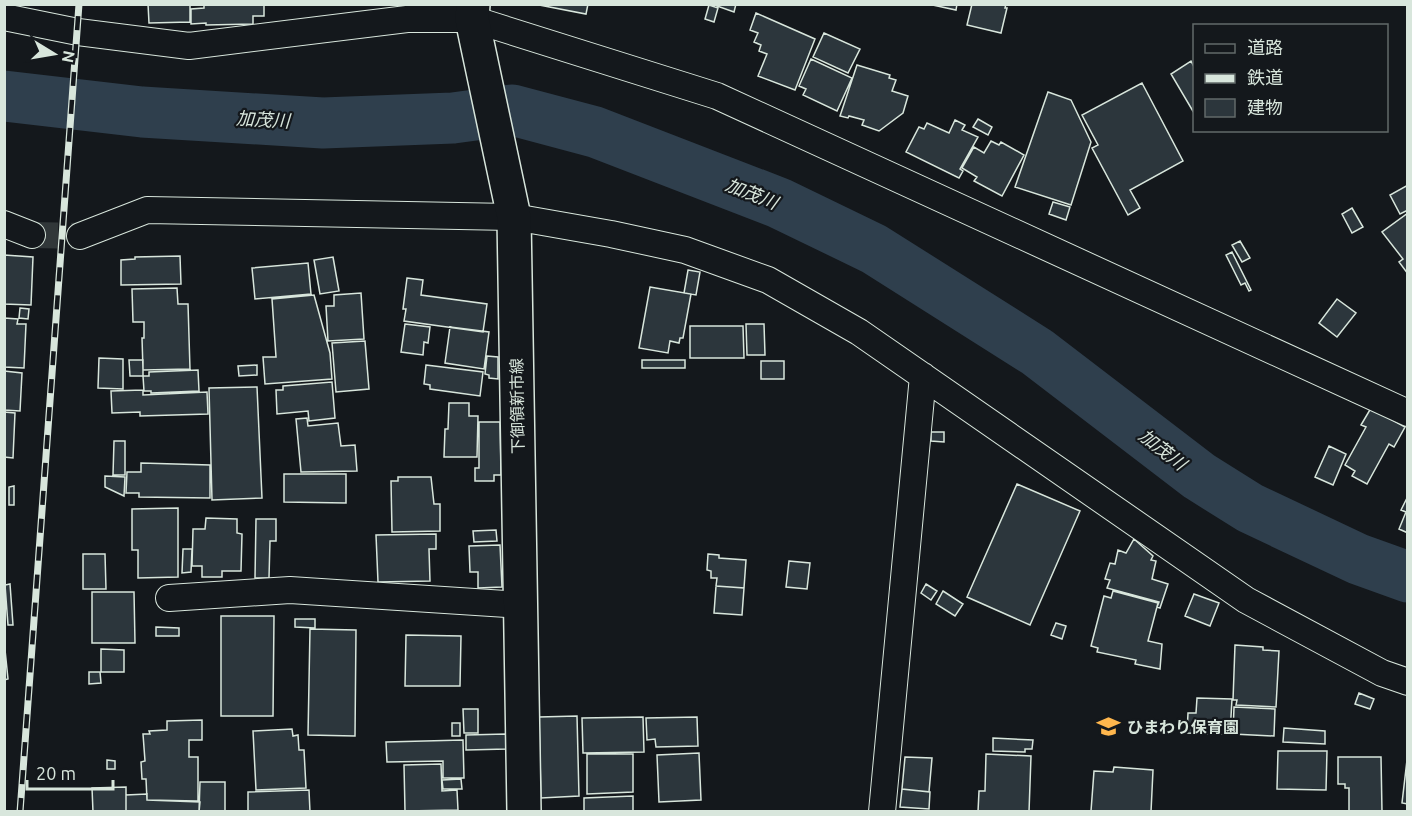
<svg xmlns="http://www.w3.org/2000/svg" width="1412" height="816" font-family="Ubuntu,'Noto Sans JP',sans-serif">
<rect width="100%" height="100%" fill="#14181c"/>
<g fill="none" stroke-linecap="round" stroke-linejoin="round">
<path stroke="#2f3f4d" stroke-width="51" d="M 4,96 L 142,112 L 323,123 L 453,118 L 512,110 L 595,132 L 779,203 L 874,249 L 1037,352 L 1199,476 L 1250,508 L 1358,559 L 1408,577"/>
</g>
<path fill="#2c363c" stroke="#d8e6dc" stroke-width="1.5" d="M 148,4 L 190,4 L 190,22 L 149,23 Z
M 204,4 L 264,4 L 264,16 L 253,16 L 253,24 L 206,25 L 206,23 L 191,24 L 191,9 L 204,8 Z
M 534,4 L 588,4 L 586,14 Z
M 717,4 L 736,4 L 734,12 L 717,6 Z
M 928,4 L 957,4 L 956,10 Z
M 972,4 L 1006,4 L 1005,8 L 1007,8 L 1001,33 L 967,25 Z
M 709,5 L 718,8 L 714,22 L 705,19 Z
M 756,13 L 815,39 L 795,90 L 758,76 L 767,54 L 759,51 L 761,45 L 754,42 L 758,33 L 750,30 Z
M 824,33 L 860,49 L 848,73 L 813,57 Z
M 811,59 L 852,78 L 837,111 L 803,95 L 806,89 L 799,86 Z
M 1191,61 L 1194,67 L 1194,113 L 1171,74 Z
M 857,65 L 890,75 L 889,78 L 896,80 L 892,91 L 908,96 L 903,113 L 879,131 L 862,125 L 864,120 L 849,116 L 848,118 L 840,116 Z
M 1142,83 L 1183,161 L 1130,190 L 1140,208 L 1128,215 L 1092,148 L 1098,145 L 1082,115 Z
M 1048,92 L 1071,100 L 1091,142 L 1071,205 L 1015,187 Z
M 978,119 L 992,127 L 988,135 L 973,127 Z
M 955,120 L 965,125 L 962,130 L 978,137 L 960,169 L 963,171 L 959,178 L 906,152 L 919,127 L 924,129 L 927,123 L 949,133 Z
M 991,141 L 999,145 L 1001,142 L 1024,155 L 1002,196 L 974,181 L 977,177 L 962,168 L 974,147 L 984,153 Z
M 1408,185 L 1408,210 L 1400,214 L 1390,195 Z
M 1053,202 L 1070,207 L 1066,220 L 1049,214 Z
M 1352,208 L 1363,227 L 1352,233 L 1342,214 Z
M 1408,213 L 1408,274 L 1399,262 L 1403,259 L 1382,232 Z
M 1240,241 L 1250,258 L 1242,262 L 1232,245 Z
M 1232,252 L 1251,290 L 1249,291 L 1245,283 L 1241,285 L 1226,255 Z
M 4,255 L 33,257 L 31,305 L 4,304 Z
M 180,256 L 181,284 L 121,285 L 121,260 L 135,259 L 135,257 Z
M 333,257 L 339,291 L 320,294 L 314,260 Z
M 308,263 L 311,294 L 255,299 L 252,268 Z
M 688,270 L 700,272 L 696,295 L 684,293 Z
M 407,278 L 423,280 L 421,295 L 487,304 L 483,332 L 404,321 L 406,309 L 403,309 Z
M 650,287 L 691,294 L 683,338 L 680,338 L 679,343 L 670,341 L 668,353 L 639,348 Z
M 177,288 L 178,304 L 188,304 L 190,369 L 143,370 L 142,338 L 144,338 L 144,322 L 133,322 L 132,289 Z
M 361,293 L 364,339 L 328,341 L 326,306 L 334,306 L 334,295 Z
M 314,295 L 330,353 L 332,379 L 265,384 L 263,357 L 276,357 L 272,299 Z
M 1337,299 L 1356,313 L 1337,337 L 1319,323 Z
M 20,308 L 29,309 L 28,319 L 19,318 Z
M 4,318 L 18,319 L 17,324 L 26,324 L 24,368 L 4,367 Z
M 405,324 L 430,327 L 428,343 L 424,342 L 423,355 L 401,352 Z
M 746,324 L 764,324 L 765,355 L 747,355 Z
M 690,326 L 743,326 L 744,358 L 690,358 Z
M 450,327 L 489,332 L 484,369 L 445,363 Z
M 365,341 L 369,389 L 336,392 L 332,343 Z
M 487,356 L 498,357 L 498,379 L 489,378 L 489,375 L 485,374 Z
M 99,358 L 123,359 L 123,389 L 98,388 Z
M 129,360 L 143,360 L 143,376 L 130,376 Z
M 642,360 L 685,360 L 685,368 L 642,368 Z
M 761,361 L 784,361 L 784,379 L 761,379 Z
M 257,365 L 257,375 L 239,376 L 238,366 Z
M 426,365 L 483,372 L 480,396 L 430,389 L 430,385 L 424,384 Z
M 198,370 L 199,391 L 151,393 L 151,391 L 144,391 L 143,376 L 149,376 L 149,372 Z
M 4,371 L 22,373 L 20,411 L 4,410 Z
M 332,382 L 335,418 L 309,421 L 308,411 L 277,414 L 276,390 L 283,390 L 283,386 Z
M 257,387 L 262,498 L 212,500 L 209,388 Z
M 143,390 L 143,395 L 207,392 L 208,414 L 140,416 L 140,412 L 112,413 L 111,391 Z
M 449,403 L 469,403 L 469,416 L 478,416 L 477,457 L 444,457 L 445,429 L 448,429 Z
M 1371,408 L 1405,427 L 1394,447 L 1389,444 L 1367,484 L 1352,476 L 1355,471 L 1345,465 L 1366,427 L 1361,425 Z
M 4,412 L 15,413 L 13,458 L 4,457 Z
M 307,418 L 308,426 L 338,423 L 341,446 L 355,445 L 357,471 L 301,472 L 296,419 Z
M 479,422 L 500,422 L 501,475 L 494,475 L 494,481 L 475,481 L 475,468 L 479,468 Z
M 931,432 L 944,432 L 944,442 L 931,441 Z
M 114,441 L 125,441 L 125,475 L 113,475 Z
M 1329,446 L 1346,454 L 1333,485 L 1315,477 Z
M 141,463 L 210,465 L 210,498 L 139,497 L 139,493 L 126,493 L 127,472 L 141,472 Z
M 284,474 L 346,474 L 346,503 L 284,502 Z
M 105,476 L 125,477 L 124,496 L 105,487 Z
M 398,477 L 431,477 L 434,504 L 440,504 L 440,531 L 392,532 L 391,481 L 398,481 Z
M 1017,484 L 1080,511 L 1030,625 L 967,597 Z
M 14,486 L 14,505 L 9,505 L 9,487 Z
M 1408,496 L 1408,533 L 1399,529 L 1406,512 L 1401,510 Z
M 178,508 L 178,577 L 138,578 L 138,550 L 132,550 L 132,509 Z
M 206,518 L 237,519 L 237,533 L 242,534 L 241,571 L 222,571 L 222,577 L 202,577 L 202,566 L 192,566 L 193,529 L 205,529 Z
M 256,519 L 276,519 L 276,541 L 270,541 L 269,578 L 255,578 Z
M 496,530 L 497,541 L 474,542 L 473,531 Z
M 436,534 L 436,549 L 429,549 L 430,581 L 378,582 L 376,535 Z
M 1134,539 L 1153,556 L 1151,560 L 1156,561 L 1152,579 L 1168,584 L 1160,608 L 1157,607 L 1159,602 L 1107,588 L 1110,580 L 1105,579 L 1110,563 L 1115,564 L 1118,550 L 1126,553 Z
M 500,545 L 502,587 L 478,588 L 478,572 L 470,572 L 469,546 Z
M 183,549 L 192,549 L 191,572 L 182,573 Z
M 83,554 L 105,554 L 106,589 L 83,589 Z
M 708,554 L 719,555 L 719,558 L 746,560 L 744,588 L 716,586 L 717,578 L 711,578 L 711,571 L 707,570 Z
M 789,561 L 810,563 L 807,589 L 786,587 Z
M 10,584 L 13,625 L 8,625 L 5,585 Z
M 926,584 L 937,591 L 931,600 L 921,593 Z
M 716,586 L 744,588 L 742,615 L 714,613 Z
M 943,591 L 963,604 L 955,616 L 936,604 Z
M 1113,591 L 1158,603 L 1148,641 L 1162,644 L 1160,669 L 1135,664 L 1136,660 L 1097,652 L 1098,648 L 1091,646 L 1104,596 L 1111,598 Z
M 92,592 L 134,592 L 135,643 L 92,643 Z
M 1194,594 L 1219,603 L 1210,626 L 1185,616 Z
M 221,616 L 274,616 L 273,716 L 221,716 Z
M 295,619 L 315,619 L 315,628 L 295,627 Z
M 1056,623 L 1066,626 L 1062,639 L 1051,635 Z
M 156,627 L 179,628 L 179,636 L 156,636 Z
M 310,629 L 356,630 L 355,736 L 308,735 Z
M 406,635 L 461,636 L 460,686 L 405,686 Z
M 4,640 L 8,679 L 4,680 Z
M 1235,645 L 1263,647 L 1263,650 L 1279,651 L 1276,707 L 1236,705 L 1237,700 L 1233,700 Z
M 101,649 L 124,650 L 124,672 L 101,672 Z
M 89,672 L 100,672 L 101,683 L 89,684 Z
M 1359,693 L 1374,699 L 1370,709 L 1355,704 Z
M 1197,698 L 1232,699 L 1230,734 L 1187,733 L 1188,713 L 1196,713 Z
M 1234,707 L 1275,709 L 1274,736 L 1233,734 Z
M 463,709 L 478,709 L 478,733 L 464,733 Z
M 577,716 L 579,796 L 541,798 L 539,717 Z
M 643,717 L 644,752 L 583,753 L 582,718 Z
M 697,717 L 698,746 L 656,747 L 655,739 L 647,740 L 646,718 Z
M 202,720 L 202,740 L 189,740 L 189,757 L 198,757 L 198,801 L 147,800 L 146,779 L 142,779 L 141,762 L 145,761 L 143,734 L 150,734 L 149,731 L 167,730 L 167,721 Z
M 452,723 L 460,723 L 460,736 L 452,736 Z
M 1284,728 L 1325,731 L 1325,744 L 1283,742 Z
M 292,729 L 293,736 L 298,735 L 299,750 L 304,750 L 306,788 L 256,790 L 253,731 Z
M 506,734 L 507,749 L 466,750 L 466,735 Z
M 993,738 L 1033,740 L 1032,749 L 1025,749 L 1025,752 L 993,751 Z
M 463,740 L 464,778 L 443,778 L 443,761 L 387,762 L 386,742 Z
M 1278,751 L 1327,751 L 1326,790 L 1277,789 Z
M 699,753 L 701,800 L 659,802 L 657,755 Z
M 587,754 L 633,754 L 633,792 L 587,794 Z
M 986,754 L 1031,756 L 1029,812 L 978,812 L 979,791 L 985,791 Z
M 905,757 L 932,758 L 929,792 L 902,789 Z
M 1338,757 L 1381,757 L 1382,812 L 1349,812 L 1349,788 L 1345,788 L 1345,784 L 1338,784 Z
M 107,760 L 115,761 L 115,769 L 107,769 Z
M 1407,760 L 1408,760 L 1408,804 L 1402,803 Z
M 441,764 L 442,791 L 457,790 L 458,810 L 405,811 L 404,765 Z
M 1114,767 L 1153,770 L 1151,812 L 1091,811 L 1094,771 L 1113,772 Z
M 461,779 L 462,789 L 443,789 L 442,780 Z
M 200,782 L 225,782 L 225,812 L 199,812 Z
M 126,787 L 126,812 L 93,812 L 92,788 Z
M 902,789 L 930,792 L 929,809 L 900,807 Z
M 309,790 L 310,812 L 248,812 L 248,792 Z
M 147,794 L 147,800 L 200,802 L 199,812 L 126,812 L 126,795 Z
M 633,796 L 633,812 L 584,812 L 584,798 Z"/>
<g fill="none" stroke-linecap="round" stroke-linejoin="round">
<path stroke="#313739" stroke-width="26" stroke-dasharray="26 13" stroke-linecap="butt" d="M 32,235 L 80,236"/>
<defs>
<path id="minor" d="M 4,17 L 78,32 L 189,46 L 407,19 L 472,19 L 717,96 L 1408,413
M 4,224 L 32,235
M 80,236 L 147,210 L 514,217 L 611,234 L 685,250 L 768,280 L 859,332 L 1246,600 L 1382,673 L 1408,682
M 169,598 L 290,590 L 521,605
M 882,812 L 923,376"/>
<path id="secondary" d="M 473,4 L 472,19 L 514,217 L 524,812"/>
</defs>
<use href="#minor" stroke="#d8e6dc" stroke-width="28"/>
<use href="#secondary" stroke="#d8e6dc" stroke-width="36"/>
<use href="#minor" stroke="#14181c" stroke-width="26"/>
<use href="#secondary" stroke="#14181c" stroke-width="33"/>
<defs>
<path id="rail" d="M 20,812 L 79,4"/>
</defs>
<use href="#rail" stroke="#d8e6dc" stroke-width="7"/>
<use href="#rail" stroke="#14181c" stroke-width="4.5" stroke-dasharray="14" stroke-linecap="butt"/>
</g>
<defs>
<symbol id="school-bare" viewBox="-9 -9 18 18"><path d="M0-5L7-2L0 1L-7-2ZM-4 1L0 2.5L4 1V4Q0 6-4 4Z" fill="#ffb74d" stroke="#14181c" stroke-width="2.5" paint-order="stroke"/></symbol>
</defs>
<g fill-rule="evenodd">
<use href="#school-bare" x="1092" y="710" width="33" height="33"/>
</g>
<g text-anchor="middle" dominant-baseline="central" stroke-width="4.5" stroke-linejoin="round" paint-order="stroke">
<g font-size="16" fill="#d8e6dc" stroke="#14181c">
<text transform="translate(517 406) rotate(-91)">下御領新市線</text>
</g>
<g font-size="16" font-weight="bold" fill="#d8e6dc" stroke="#14181c" text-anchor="start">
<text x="1127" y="727">ひまわり保育園</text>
</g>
<g font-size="18" font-style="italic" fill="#d8e6dc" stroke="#14181c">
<text transform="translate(263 119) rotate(3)">加茂川</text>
<text transform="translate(752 193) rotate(22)">加茂川</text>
<text transform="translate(1163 449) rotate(38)">加茂川</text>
</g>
</g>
<rect width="1412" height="816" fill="none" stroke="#d8e6dc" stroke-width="12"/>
<rect x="1193" y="24" width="195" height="108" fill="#14181c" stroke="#626a69" stroke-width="1.5"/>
<rect x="1205" y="44" width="30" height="9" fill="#14181c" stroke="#626a69" stroke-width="1.5"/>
<text x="1247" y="54" font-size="18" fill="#d8e6dc">道路</text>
<rect x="1205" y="74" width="30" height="9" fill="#d8e6dc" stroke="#626a69" stroke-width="1.5"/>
<text x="1247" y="84" font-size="18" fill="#d8e6dc">鉄道</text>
<rect x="1205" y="99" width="30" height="18" fill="#2c363c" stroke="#626a69" stroke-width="1.5"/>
<text x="1247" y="114" font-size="18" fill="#d8e6dc">建物</text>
<g transform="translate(54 54) rotate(101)" stroke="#14181c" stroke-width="4.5" paint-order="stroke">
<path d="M0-4.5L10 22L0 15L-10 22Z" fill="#d8e6dc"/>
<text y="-9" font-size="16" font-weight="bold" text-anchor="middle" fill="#d8e6dc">N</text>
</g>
<path d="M27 780v9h86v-9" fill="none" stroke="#d8e6dc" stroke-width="3"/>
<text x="36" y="780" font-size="18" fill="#d8e6dc" stroke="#14181c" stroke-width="4.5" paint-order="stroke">20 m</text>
</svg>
